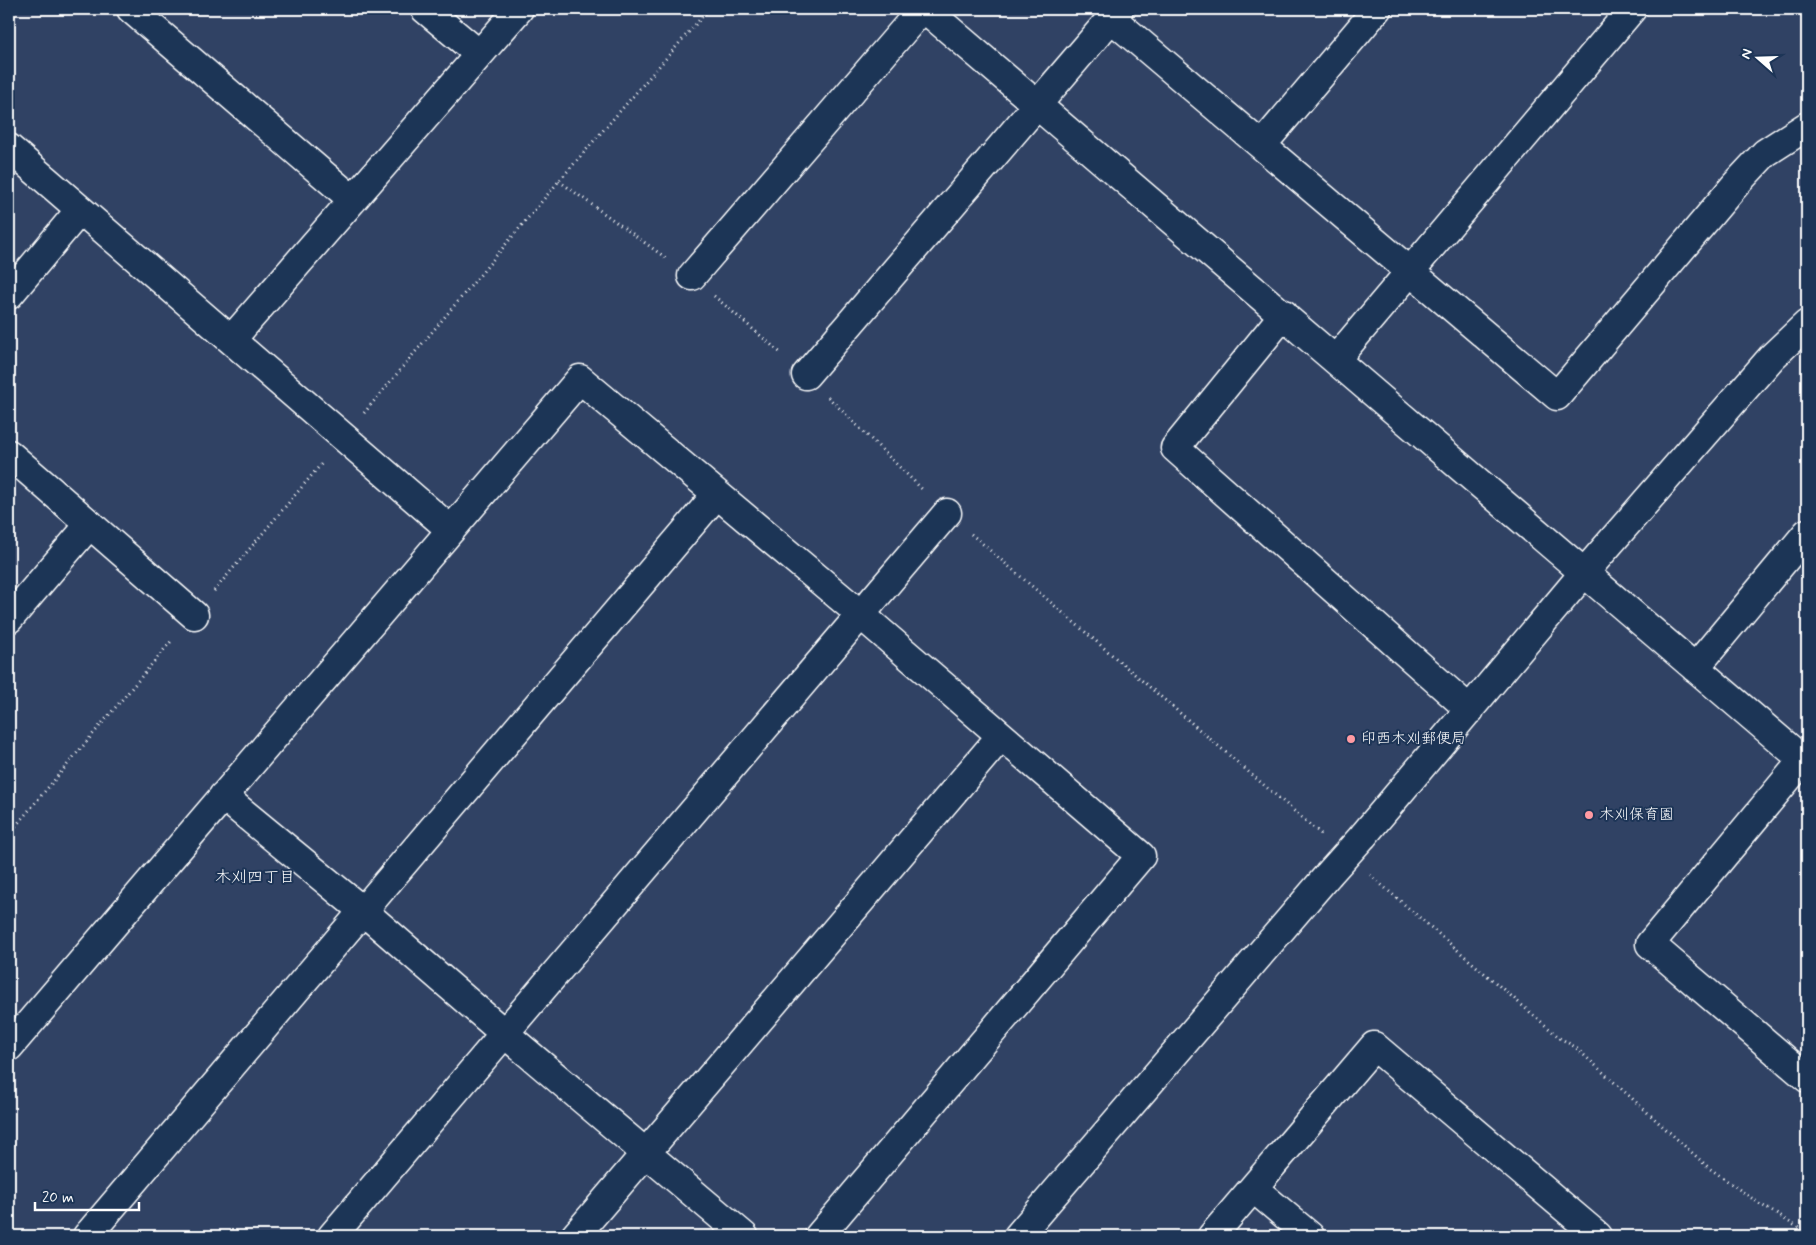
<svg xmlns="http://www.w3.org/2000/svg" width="1816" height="1245" font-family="Mynerve,'Klee One',sans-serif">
<rect width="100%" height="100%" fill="#304264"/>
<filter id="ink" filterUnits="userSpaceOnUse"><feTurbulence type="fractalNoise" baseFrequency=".02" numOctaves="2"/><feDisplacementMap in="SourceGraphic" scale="10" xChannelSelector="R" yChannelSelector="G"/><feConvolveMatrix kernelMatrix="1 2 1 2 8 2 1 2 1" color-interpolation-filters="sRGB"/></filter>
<g filter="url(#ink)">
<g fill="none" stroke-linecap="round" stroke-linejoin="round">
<defs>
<path id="minor" d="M 131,9 L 353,200
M 425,9 L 479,54
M 925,9 C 1219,258 1509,511 1803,760
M 1111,18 L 1557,396 L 1736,184 L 1765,153 L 1807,126
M 1262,145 L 1377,9
M 9,148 L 451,530
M 692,276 L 922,9
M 9,295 L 80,210
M 1284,314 L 1175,448 L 1470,710
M 231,340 L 519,9
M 1336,359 L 1632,9
M 806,375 L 1119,9
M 9,454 L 194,615
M 9,619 L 90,524
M 1695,668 L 1807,533
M 1807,759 L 1803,760 L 1650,944 L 1807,1078
M 223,796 L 363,911 L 504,1033 L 744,1236
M 1363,836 L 1583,574 L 1772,357 L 1807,324
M 9,1047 L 580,379 L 860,614 L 1141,856 L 819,1236
M 1253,1188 L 1310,1236
M 87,1236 L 717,494
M 332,1236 L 947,513
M 575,1236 L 1001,736
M 1018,1236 L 1328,875
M 1212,1236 L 1374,1046 L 1598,1236"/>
</defs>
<use href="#minor" stroke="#fff" stroke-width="31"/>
<path stroke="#fff" stroke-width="3" stroke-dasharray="1 4" stroke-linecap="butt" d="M 559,181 L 666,258
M 714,296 L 782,354
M 828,397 L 924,491
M 364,413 L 559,181 L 709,9
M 971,534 L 1321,834
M 214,591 L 323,462
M 9,834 L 173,639
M 1370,875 L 1560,1038 L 1575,1047 L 1709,1168 L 1760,1204 L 1807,1233"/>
<use href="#minor" stroke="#1d3557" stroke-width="28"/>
<defs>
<path id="minor-bridge" d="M 1328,875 L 1363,836"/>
</defs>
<use href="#minor-bridge" stroke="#fff" stroke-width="31" stroke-linecap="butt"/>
<use href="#minor-bridge" stroke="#1d3557" stroke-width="28"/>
</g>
</g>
<g fill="#ff9aa2" stroke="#1d3557" stroke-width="2">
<circle cx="1351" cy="739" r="5"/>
<circle cx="1589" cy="815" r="5"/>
</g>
<g text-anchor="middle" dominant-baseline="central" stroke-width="4" stroke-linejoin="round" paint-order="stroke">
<g font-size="15" fill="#fff" stroke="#1d3557" text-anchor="start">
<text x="1361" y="739">印西木刈郵便局</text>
<text x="1599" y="815">木刈保育園</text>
</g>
<g font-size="16" fill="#fff" stroke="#1d3557">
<text x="255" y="877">木刈四丁目</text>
</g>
</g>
<rect width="1816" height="1245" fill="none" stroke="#1d3557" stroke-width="30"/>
<rect x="15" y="15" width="1786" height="1215" fill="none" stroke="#fff" stroke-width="2" filter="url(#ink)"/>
<g transform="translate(1758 58) rotate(290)" stroke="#1d3557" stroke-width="4" paint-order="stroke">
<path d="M0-4L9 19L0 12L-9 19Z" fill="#ffffff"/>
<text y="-8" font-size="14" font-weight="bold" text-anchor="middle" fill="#ffffff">N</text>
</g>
<path d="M35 1202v8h104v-8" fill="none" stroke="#ffffff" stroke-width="2.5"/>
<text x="42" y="1202" font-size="15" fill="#ffffff" stroke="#1d3557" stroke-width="4" paint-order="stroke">20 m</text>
</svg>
